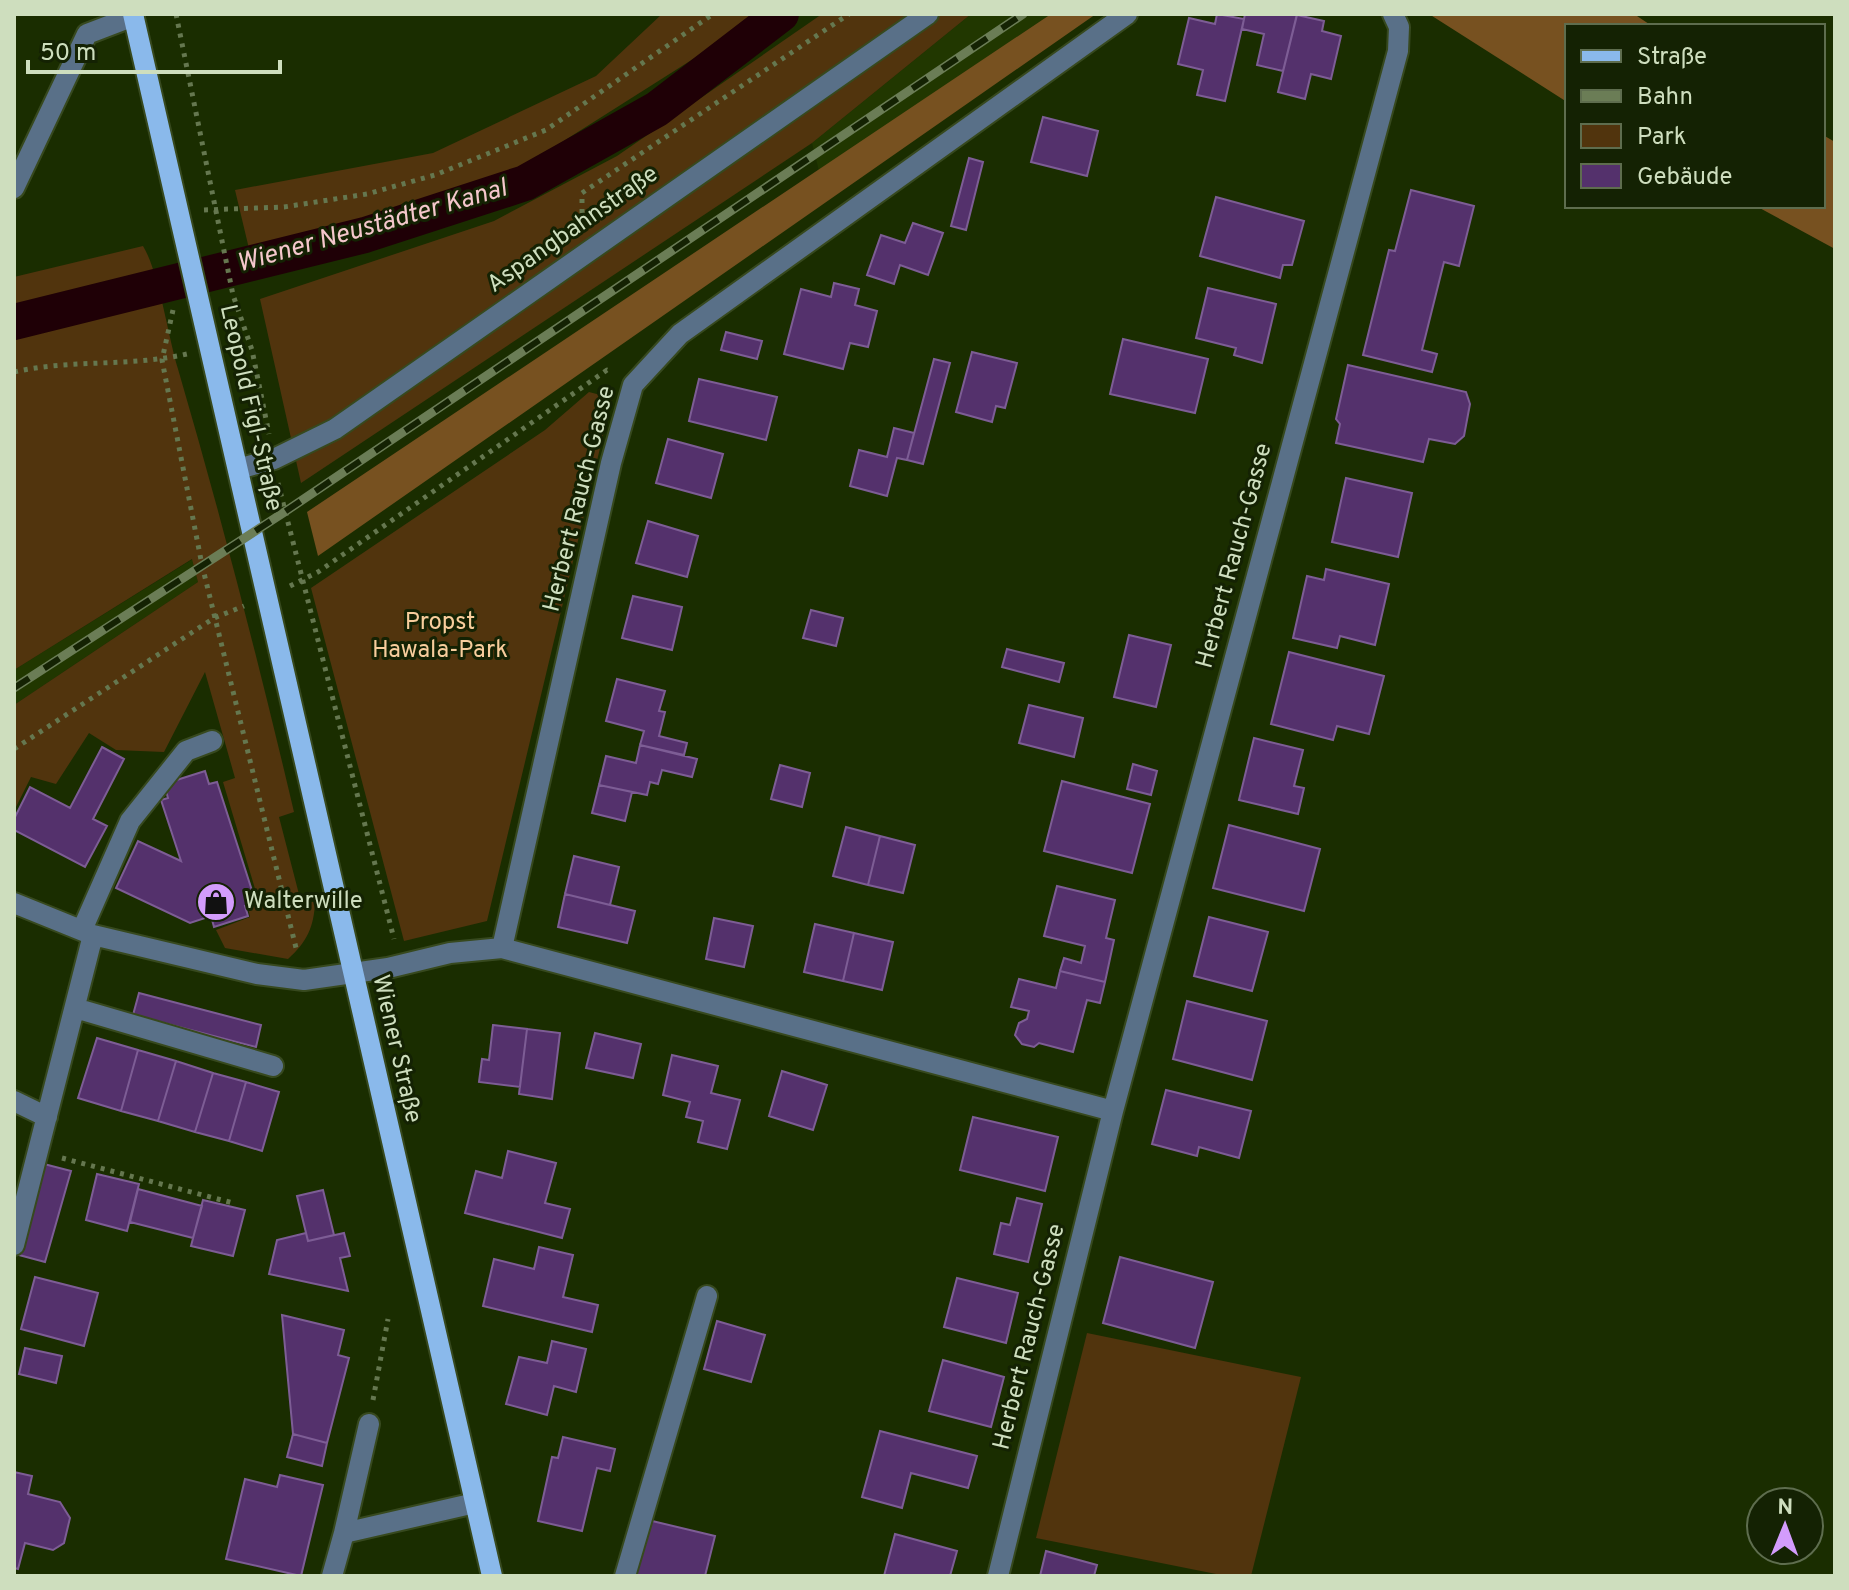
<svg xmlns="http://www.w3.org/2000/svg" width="1849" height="1590" font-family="Overpass,sans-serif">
<rect width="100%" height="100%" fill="#1a2d00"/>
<path fill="#213700" d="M 971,14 L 1051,14 L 819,171 L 812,143 Z
M 193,559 L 198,582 L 14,705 L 14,670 Z"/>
<path fill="#51340d" d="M 662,14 L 753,14 L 701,54 L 521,168 L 251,257 L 235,190 L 433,153 L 596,76 Z
M 822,14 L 971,14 L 812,143 L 301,483 L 260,299 L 494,221 L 617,156 Z
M 143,246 C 159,272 168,336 178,369 C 221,516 259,663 294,812 L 279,817 L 301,902 L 315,902 C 314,927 307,942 288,959 L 225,948 L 216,930 L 250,917 L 248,907 L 259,902 L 223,782 L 235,778 L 205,672 L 164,752 L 116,750 L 89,733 L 56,784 L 31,777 L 14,811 L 14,705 L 198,582 L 192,559 L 14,670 L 14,277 Z
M 589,392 L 612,398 L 487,921 L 404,941 L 311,588 L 545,430 Z
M 1087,1333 L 1301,1377 L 1251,1576 L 1226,1576 L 1036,1538 Z"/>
<path fill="#775120" d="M 1051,14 L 1096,14 L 318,556 L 307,512 Z
M 1429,14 L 1634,14 L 1652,26 L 1567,26 L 1567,102 Z
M 1823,135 L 1835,142 L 1835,249 L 1756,206 L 1823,206 Z"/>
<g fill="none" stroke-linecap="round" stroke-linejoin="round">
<path stroke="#1f0006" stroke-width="36" d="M 14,322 L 365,235 L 525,183 L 657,109 L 781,14"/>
</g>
<path fill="#54316c" stroke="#7d5d95" stroke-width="2" d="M 1217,14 L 1244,19 L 1225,101 L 1197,95 L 1203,70 L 1178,64 L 1189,18 L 1215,24 Z
M 1245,14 L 1297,14 L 1283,71 L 1257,65 L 1264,34 L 1242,29 Z
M 1297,15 L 1324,21 L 1322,31 L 1341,36 L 1331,79 L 1311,74 L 1305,99 L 1278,92 Z
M 1043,117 L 1098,131 L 1087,176 L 1031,162 Z
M 969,158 L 983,162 L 966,230 L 951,226 Z
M 1411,190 L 1474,206 L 1459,266 L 1444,262 L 1422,350 L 1437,354 L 1432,372 L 1363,355 L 1389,250 L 1395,251 Z
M 1216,197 L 1304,221 L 1292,265 L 1283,265 L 1280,278 L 1200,256 Z
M 913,223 L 943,233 L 928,275 L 900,265 L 894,284 L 867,275 L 881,235 L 905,243 Z
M 834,283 L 859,289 L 855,305 L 877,311 L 868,347 L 850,343 L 843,369 L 784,354 L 801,289 L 831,297 Z
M 1208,288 L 1276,304 L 1262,363 L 1234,355 L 1236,348 L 1196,338 Z
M 726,332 L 762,341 L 757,359 L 721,350 Z
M 1123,339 L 1208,359 L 1195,413 L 1110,394 Z
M 972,352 L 1017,363 L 1005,408 L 996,406 L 992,422 L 956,412 Z
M 934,359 L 950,363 L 923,464 L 907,460 Z
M 1348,365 L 1466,392 L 1470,404 L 1464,436 L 1455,444 L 1429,439 L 1423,462 L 1336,443 L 1340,424 L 1336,419 Z
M 699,379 L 777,397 L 766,440 L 689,421 Z
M 894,428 L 914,433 L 907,460 L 897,458 L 887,496 L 850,486 L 859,450 L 887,457 Z
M 668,439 L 723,454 L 711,498 L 656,483 Z
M 1346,478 L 1412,493 L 1398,557 L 1332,542 Z
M 648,521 L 698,536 L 687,577 L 636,563 Z
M 1326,569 L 1389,584 L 1375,645 L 1340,636 L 1337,648 L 1293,638 L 1307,576 L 1324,580 Z
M 633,596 L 682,607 L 672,650 L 622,638 Z
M 811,610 L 843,618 L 836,646 L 803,638 Z
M 1129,635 L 1171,645 L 1156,707 L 1114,697 Z
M 1007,649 L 1064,663 L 1059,682 L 1002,667 Z
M 1289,652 L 1384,676 L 1369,734 L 1337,726 L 1333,740 L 1271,724 Z
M 617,679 L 665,691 L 659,711 L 665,712 L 659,736 L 687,743 L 684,755 L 640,745 L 644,731 L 606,721 Z
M 1029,705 L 1083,718 L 1074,757 L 1019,743 Z
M 1254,738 L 1303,750 L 1294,786 L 1304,788 L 1298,814 L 1239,800 Z
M 640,745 L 697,759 L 692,777 L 662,770 L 658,784 L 650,782 L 647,795 L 599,785 L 606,756 L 636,763 Z
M 102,747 L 124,759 L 93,819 L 107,826 L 85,867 L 14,830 L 14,819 L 30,787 L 70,808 Z
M 1133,764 L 1157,771 L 1151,795 L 1127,789 Z
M 780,765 L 810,773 L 802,807 L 771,799 Z
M 205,771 L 209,784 L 217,782 L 256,903 L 245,906 L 248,916 L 214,927 L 211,916 L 190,923 L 116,888 L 138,841 L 181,861 L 161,800 L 168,798 L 164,784 Z
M 1062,781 L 1150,804 L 1132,873 L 1044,851 Z
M 599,785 L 632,792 L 625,821 L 592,813 Z
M 1229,825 L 1320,849 L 1304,911 L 1213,888 Z
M 846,827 L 880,836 L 868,885 L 833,876 Z
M 880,836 L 915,845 L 903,893 L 868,885 Z
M 574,856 L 619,867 L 610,905 L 565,894 Z
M 1057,886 L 1115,900 L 1106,938 L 1114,940 L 1105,982 L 1060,971 L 1064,958 L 1081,963 L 1085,946 L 1044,936 Z
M 565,894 L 635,911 L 627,943 L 558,927 Z
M 1209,917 L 1268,932 L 1252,991 L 1194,976 Z
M 714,918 L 753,926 L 744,967 L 706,959 Z
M 815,924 L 854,933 L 843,981 L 804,972 Z
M 854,933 L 893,942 L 882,990 L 843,981 Z
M 1060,971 L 1105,982 L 1100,1003 L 1087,1000 L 1073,1052 L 1039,1043 L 1034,1047 L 1022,1044 L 1015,1035 L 1019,1023 L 1027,1019 L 1029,1011 L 1011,1007 L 1019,979 L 1056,988 Z
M 139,993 L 261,1025 L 256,1047 L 133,1015 Z
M 1187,1001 L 1267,1021 L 1252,1080 L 1173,1059 Z
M 493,1025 L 527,1029 L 520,1087 L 479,1082 L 482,1059 L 489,1060 Z
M 527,1029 L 560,1033 L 552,1099 L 519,1094 Z
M 595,1033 L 641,1044 L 633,1078 L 586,1068 Z
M 97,1038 L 138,1050 L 121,1111 L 78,1098 Z
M 138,1050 L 176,1061 L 158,1121 L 121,1111 Z
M 672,1055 L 718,1066 L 711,1093 L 740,1100 L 727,1149 L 698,1142 L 703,1121 L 686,1117 L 690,1102 L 663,1095 Z
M 176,1061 L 213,1073 L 195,1132 L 158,1121 Z
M 782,1071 L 827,1085 L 813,1130 L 769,1116 Z
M 213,1073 L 246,1082 L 229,1141 L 195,1132 Z
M 246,1082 L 279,1092 L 262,1151 L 229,1141 Z
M 1166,1090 L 1251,1111 L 1239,1158 L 1199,1147 L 1197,1156 L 1152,1144 Z
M 973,1117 L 1058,1137 L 1045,1191 L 960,1170 Z
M 508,1151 L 556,1163 L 545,1203 L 570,1209 L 562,1238 L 465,1213 L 476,1171 L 502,1178 Z
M 44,1164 L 71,1171 L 45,1262 L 19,1255 Z
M 97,1174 L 139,1184 L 127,1231 L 86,1220 Z
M 138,1189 L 202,1206 L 193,1238 L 130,1222 Z
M 323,1190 L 334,1235 L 308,1241 L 297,1196 Z
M 1017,1198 L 1042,1204 L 1028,1262 L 994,1254 L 1001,1223 L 1010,1225 Z
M 203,1200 L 245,1210 L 233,1256 L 191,1246 Z
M 306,1233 L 308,1241 L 344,1233 L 350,1256 L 340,1258 L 348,1291 L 269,1274 L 277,1240 Z
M 539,1247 L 573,1255 L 563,1297 L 598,1305 L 592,1332 L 483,1306 L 494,1259 L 534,1269 Z
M 1120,1257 L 1213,1282 L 1195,1348 L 1103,1323 Z
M 35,1277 L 98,1293 L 84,1346 L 21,1329 Z
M 957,1278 L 1018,1293 L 1006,1343 L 944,1327 Z
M 282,1315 L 344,1330 L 338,1355 L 349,1358 L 327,1443 L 293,1434 Z
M 717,1321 L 765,1335 L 751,1382 L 704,1369 Z
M 552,1341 L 586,1349 L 576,1392 L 554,1386 L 547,1415 L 506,1404 L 519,1357 L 547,1363 Z
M 25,1348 L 62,1356 L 56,1383 L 19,1374 Z
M 943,1360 L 1004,1377 L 991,1427 L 929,1411 Z
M 880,1431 L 977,1456 L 968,1488 L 911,1473 L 902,1508 L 862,1497 Z
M 293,1434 L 327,1443 L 322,1466 L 287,1457 Z
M 563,1437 L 615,1449 L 610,1471 L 597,1468 L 582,1531 L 538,1521 L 552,1457 L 558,1458 Z
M 14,1472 L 32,1476 L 28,1494 L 60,1502 L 70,1518 L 64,1543 L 53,1550 L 25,1543 L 18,1569 L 14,1568 Z
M 280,1475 L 323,1485 L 301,1576 L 226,1559 L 245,1479 L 277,1487 Z
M 648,1520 L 715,1536 L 705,1576 L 634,1576 Z
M 895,1534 L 957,1551 L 950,1576 L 884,1576 Z
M 1046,1551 L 1097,1565 L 1094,1576 L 1040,1576 Z"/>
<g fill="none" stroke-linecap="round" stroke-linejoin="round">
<defs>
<path id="minor" d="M 14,188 L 87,34 L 134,16
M 238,469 L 274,459 L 335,429 L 928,14
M 14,903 L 93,935 L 257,974 L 304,980 L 388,968 L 450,953 L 502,948 L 1113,1111
M 82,930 L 130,821 L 186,751 L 212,741
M 502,948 L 611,463 L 633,385 L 680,334 L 1127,14
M 75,1008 L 273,1066
M 14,1101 L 47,1117
M 14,1245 L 93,935
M 344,1533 L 369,1424
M 332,1576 L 344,1533 L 475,1503
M 625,1576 L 707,1296
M 998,1576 L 1113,1111 L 1398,51 L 1399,27 L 1393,14"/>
<path id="major" d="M 133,14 L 492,1576"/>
</defs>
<use href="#minor" stroke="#37491e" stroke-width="24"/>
<use href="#major" stroke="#37491e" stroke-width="24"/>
<path stroke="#65774f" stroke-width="5" stroke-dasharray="4 6" stroke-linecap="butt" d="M 176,14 L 233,295 L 252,350 L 269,434
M 204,210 L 284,207 L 367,194 L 435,175 L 546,130 L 713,14
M 582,223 L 582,193 L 849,14
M 173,310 L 162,360 L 202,565 L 297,952
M 14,372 C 71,359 130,367 187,354
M 278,483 L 394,939
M 290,586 L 318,572 L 607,370 L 612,372
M 14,749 L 214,618 L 244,606
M 62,1158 L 233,1203
M 373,1400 L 388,1319"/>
<use href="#minor" stroke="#597088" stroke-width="20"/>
<use href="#major" stroke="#8ab9eb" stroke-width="20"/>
<defs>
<path id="rail" d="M 14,688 L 283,513 L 1023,14"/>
</defs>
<use href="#rail" stroke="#6b7d56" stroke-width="9"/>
<use href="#rail" stroke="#142203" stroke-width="6" stroke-dasharray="18" stroke-linecap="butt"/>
</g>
<defs>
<symbol id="shop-disc" viewBox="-11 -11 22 22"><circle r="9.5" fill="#d39cfc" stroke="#142203"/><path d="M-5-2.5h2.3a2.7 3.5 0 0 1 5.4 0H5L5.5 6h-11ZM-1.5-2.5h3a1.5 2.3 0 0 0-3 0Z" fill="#111"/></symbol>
</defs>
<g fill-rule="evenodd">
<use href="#shop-disc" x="194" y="880" width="44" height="44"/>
</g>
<g text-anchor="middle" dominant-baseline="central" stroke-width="6" stroke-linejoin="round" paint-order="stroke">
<g font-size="24" fill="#cedebe" stroke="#142203">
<text transform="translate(573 230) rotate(-35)">Aspangbahnstraße</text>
<text transform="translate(250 408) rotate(77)">Leopold Figl-Straße</text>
<text transform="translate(580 499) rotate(-76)">Herbert Rauch-Gasse</text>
<text transform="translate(1235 556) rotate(-75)">Herbert Rauch-Gasse</text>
<text transform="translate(396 1049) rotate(77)">Wiener Straße</text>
<text transform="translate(1030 1337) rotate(-76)">Herbert Rauch-Gasse</text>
</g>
<g font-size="24" fill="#f8cd9c" stroke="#142203">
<text x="440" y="623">Propst<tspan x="440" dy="28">Hawala-Park</tspan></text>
</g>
<g font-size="24" fill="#cedebe" stroke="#142203" text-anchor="start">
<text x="244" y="902">Walterwille</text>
</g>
<g font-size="26" font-style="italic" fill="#f5c7cc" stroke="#142203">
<text transform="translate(372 227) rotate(-16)">Wiener Neustädter Kanal</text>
</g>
</g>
<rect width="1849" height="1590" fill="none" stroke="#cedebe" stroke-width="32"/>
<rect x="1565" y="24" width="260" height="184" fill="#142203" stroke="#5e6d4e" stroke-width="2"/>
<rect x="1581" y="50" width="40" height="12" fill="#8ab9eb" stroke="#5e6d4e" stroke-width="2"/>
<text x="1637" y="64" font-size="24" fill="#cedebe">Straße</text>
<rect x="1581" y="90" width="40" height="12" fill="#6b7d56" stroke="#5e6d4e" stroke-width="2"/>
<text x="1637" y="104" font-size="24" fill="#cedebe">Bahn</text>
<rect x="1581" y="124" width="40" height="24" fill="#51340d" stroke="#5e6d4e" stroke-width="2"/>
<text x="1637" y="144" font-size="24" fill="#cedebe">Park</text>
<rect x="1581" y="164" width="40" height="24" fill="#54316c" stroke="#5e6d4e" stroke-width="2"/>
<text x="1637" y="184" font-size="24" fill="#cedebe">Gebäude</text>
<g transform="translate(1785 1526) rotate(1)"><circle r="38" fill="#142203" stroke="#5e6d4e" stroke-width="2"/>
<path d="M0-6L14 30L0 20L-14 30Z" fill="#d39cfc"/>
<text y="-12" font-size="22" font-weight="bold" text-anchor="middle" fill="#cedebe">N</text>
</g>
<path d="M28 60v12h252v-12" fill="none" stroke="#cedebe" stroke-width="4"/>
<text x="40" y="60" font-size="24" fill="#cedebe" stroke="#142203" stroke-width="6" paint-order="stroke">50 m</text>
</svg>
